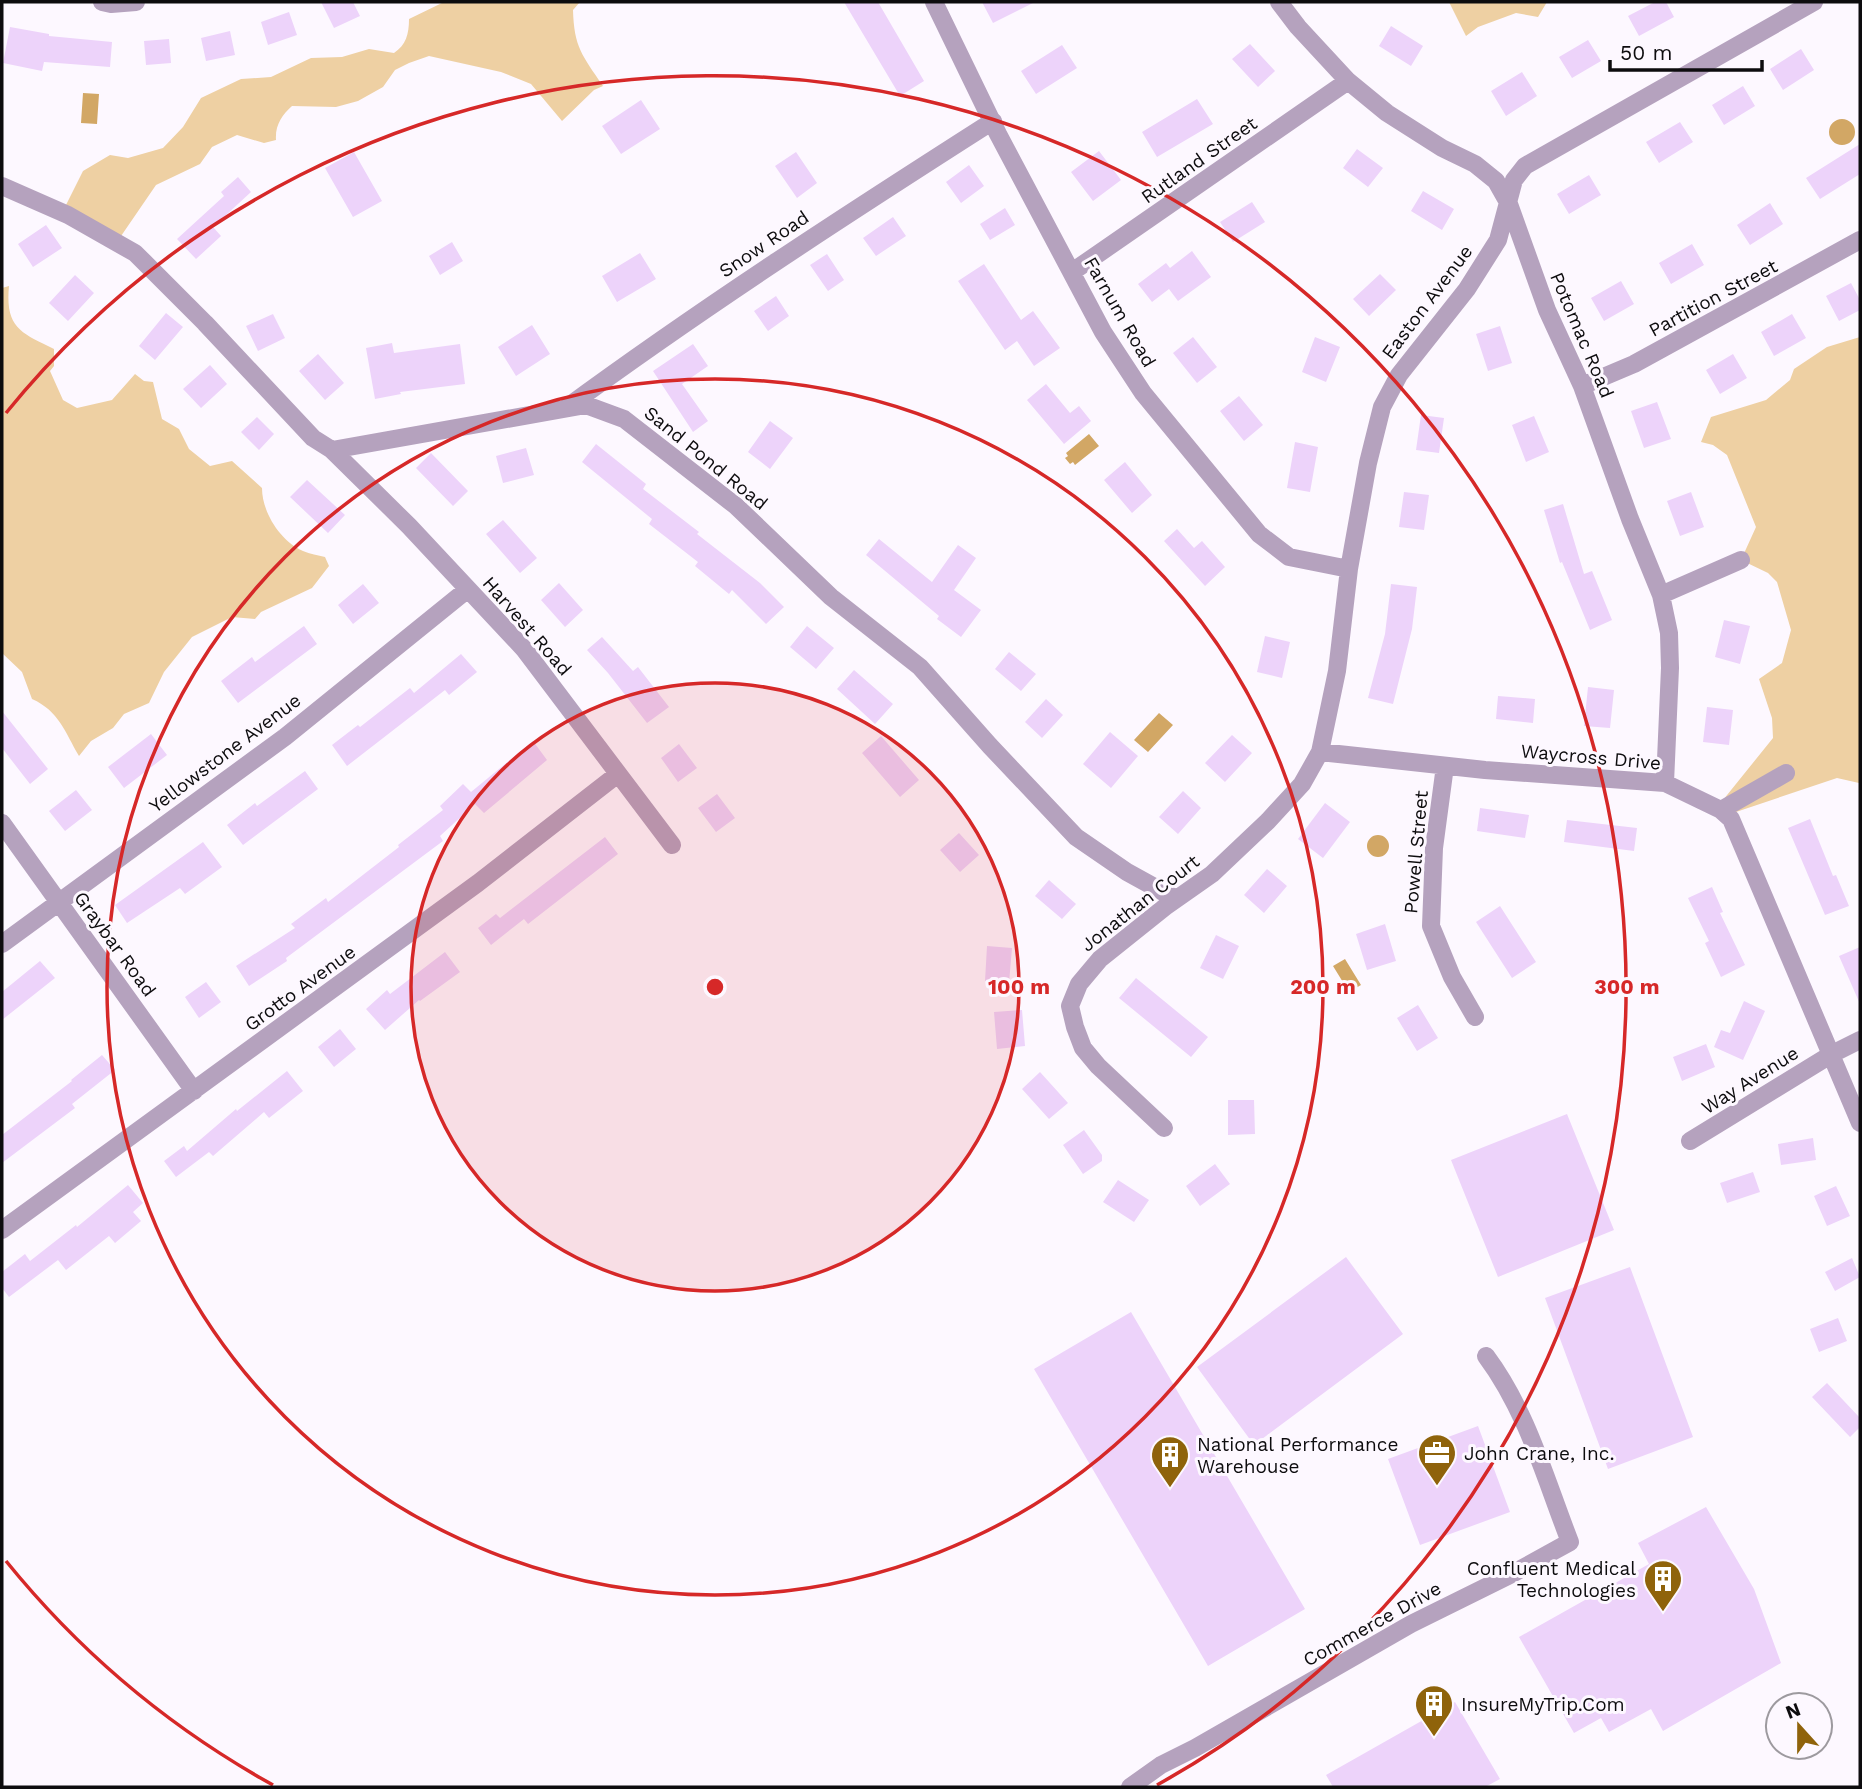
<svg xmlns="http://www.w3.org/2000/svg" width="1862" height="1789" font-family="'Work Sans',sans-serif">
<rect width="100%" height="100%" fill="#fdf8ff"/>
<path fill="#eed0a3" d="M 444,2 L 580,2 L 573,10 C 574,47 582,55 603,86 L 594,90 L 562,121 L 531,84 L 501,72 L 429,56 L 409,63 L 395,70 L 383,87 L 358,101 L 336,107 L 292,106 C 282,115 275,125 276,140 L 264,143 L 237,135 L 212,147 L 200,164 L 156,185 L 119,239 L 64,209 L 83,171 L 110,155 L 128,158 L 163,148 L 183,127 L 201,98 L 241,79 L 271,77 L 311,58 L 342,57 L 369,49 L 394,53 C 406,45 409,34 409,19 Z
M 1449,2 L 1547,2 L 1538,17 L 1516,13 L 1478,27 L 1466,36 Z
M 9,286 C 5,328 21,333 54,349 L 54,366 L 50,371 L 63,400 L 77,408 L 112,400 L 135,374 L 144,381 L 153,382 L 162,419 L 179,429 L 189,449 L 210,466 L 232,461 L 262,488 C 262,512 280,541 303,551 C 310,554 318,555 325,557 L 329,566 L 312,588 L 261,612 L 255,619 L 232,617 L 192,637 L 164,672 L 149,703 L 124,714 L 113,728 L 91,741 L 79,756 C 65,732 59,711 32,699 L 22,672 L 2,653 L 2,288 Z
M 1860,337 L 1860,785 L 1859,783 L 1837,778 L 1730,814 L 1719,805 L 1773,738 L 1772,718 L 1759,679 L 1782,663 L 1791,630 L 1777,582 L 1768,573 L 1741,560 L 1756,527 L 1727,455 L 1713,445 L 1701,442 L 1711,417 L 1766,400 L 1790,380 L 1794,369 L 1827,347 Z"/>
<path fill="#d2a765" d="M 83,93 L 99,94 L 97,124 L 81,123 Z
M1829 132a13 13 0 1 1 26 0a13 13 0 1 1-26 0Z
M 1089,434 L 1099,446 L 1075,465 L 1073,462 L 1070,464 L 1065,458 L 1068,456 L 1066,453 Z
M 1159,713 L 1173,725 L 1148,752 L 1134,740 Z
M1367 846a11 11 0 1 1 22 0a11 11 0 1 1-22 0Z
M 1345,959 L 1361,985 L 1349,992 L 1333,966 Z"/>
<path fill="#edd3fa" d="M 321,2 L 353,2 L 360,16 L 334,28 Z
M 844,2 L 878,2 L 924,81 L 900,96 Z
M 982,2 L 1035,2 L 993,23 Z
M 1655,2 L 1666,2 L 1674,17 L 1639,36 L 1628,16 Z
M 289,12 L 297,35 L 268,45 L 261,22 Z
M 1391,26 L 1423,46 L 1411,66 L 1379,46 Z
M 10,27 L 49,34 L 49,36 L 112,42 L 110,67 L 44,62 L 42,71 L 3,63 Z
M 230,31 L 235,55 L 206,61 L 201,38 Z
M 169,39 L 171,63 L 146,65 L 144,41 Z
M 1588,40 L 1601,61 L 1572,78 L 1559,57 Z
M 1250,44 L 1275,71 L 1258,87 L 1232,59 Z
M 1062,45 L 1077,68 L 1036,94 L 1021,71 Z
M 1801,49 L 1814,70 L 1783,90 L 1770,69 Z
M 1522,72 L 1537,96 L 1506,116 L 1491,91 Z
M 1743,86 L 1755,106 L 1724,125 L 1712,105 Z
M 1197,99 L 1213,124 L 1157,157 L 1142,132 Z
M 641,100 L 660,129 L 621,154 L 602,126 Z
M 1680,122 L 1693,142 L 1659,163 L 1646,142 Z
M 1860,144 L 1860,174 L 1820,199 L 1806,178 Z
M 1357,149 L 1383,168 L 1368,187 L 1343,168 Z
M 1099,151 L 1121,180 L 1093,201 L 1071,172 Z
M 354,152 L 382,201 L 353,217 L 325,168 Z
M 796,152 L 817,183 L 797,198 L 775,166 Z
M 969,165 L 984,186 L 961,203 L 946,182 Z
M 1589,175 L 1601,195 L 1569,214 L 1557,194 Z
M 238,177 L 251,192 L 213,227 L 221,236 L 196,259 L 177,239 L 224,196 L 221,192 Z
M 1423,191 L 1454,209 L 1442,230 L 1411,211 Z
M 1252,202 L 1265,222 L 1233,242 L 1220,222 Z
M 1770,203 L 1783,224 L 1750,245 L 1737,225 Z
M 1005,208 L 1015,225 L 990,240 L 980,224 Z
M 893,217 L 906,236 L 876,256 L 863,238 Z
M 46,225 L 62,248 L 33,267 L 18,244 Z
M 452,242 L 463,261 L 440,275 L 429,256 Z
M 1692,244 L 1704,265 L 1671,284 L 1659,263 Z
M 1192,251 L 1211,277 L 1178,301 L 1169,289 L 1152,302 L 1138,284 L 1166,263 L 1170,268 Z
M 640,253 L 656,279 L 617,302 L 602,276 Z
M 827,254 L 844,280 L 828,291 L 810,265 Z
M 984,264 L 1021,320 L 1033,311 L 1060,348 L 1034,366 L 1017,341 L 1005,350 L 958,281 Z
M 1380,274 L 1396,290 L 1369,316 L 1353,299 Z
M 75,275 L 94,293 L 68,321 L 49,303 Z
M 1621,281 L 1634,304 L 1604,321 L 1591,298 Z
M 1851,283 L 1860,300 L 1860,310 L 1839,321 L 1826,296 Z
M 776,296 L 789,316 L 768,331 L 754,311 Z
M 166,313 L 183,327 L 155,360 L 139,346 Z
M 273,314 L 285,338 L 258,351 L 246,326 Z
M 1792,314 L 1806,338 L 1774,356 L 1761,332 Z
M 532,325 L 550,354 L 516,376 L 498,347 Z
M 1500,326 L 1512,363 L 1488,371 L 1476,334 Z
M 1193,337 L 1217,367 L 1197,383 L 1173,353 Z
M 1315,337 L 1340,347 L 1326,382 L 1302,372 Z
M 392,343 L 394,353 L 460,344 L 465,384 L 400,392 L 401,394 L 375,399 L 366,348 Z
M 693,344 L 708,366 L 682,384 L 708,421 L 693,432 L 653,371 Z
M 318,354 L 344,383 L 325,400 L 299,371 Z
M 1733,354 L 1747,378 L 1720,394 L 1706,370 Z
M 210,365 L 227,384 L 201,408 L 183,389 Z
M 1046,384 L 1070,413 L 1079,406 L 1091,421 L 1064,444 L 1027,400 Z
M 1239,396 L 1263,425 L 1244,441 L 1220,411 Z
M 1657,402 L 1671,439 L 1644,448 L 1631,411 Z
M 1421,415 L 1444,418 L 1439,453 L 1416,450 Z
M 1534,416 L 1549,452 L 1526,462 L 1512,425 Z
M 257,417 L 274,434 L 259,450 L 241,432 Z
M 770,421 L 793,438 L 770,469 L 748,452 Z
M 1295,442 L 1318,447 L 1310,492 L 1287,488 Z
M 596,444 L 646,484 L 643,489 L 699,532 L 697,534 L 760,583 L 784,607 L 766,624 L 732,590 L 729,594 L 695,566 L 698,562 L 649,524 L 652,519 L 582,462 Z
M 526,448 L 534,475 L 503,483 L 496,456 Z
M 431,453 L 468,491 L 453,506 L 416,468 Z
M 1125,462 L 1152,495 L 1132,513 L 1104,480 Z
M 307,480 L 345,515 L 328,533 L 290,497 Z
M 1404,492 L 1429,495 L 1424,530 L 1399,527 Z
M 1691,492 L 1704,527 L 1680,536 L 1667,501 Z
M 1563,504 L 1584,574 L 1592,571 L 1612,620 L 1590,630 L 1562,562 L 1560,563 L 1544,510 Z
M 503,520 L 537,558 L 520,573 L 486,534 Z
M 1177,529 L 1194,548 L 1202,541 L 1225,567 L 1205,586 L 1164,541 Z
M 879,539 L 932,582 L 958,545 L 976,558 L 954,590 L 981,610 L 961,637 L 937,619 L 939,616 L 866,555 Z
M 559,583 L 583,610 L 565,627 L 541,600 Z
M 363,584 L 379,603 L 353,624 L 338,605 Z
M 1391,584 L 1417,587 L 1412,629 L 1393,704 L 1368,698 L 1385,634 Z
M 1724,620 L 1750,626 L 1740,664 L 1715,657 Z
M 304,626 L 317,644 L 238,703 L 221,681 L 252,657 L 255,662 Z
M 807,626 L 834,648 L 816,669 L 790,647 Z
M 1265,636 L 1290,642 L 1282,678 L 1257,672 Z
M 602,637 L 633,671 L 638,667 L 669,707 L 647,723 L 608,673 L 587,650 Z
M 1009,652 L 1036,674 L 1021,691 L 995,669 Z
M 461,654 L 477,672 L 449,695 L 445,690 L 347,766 L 332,745 L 358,725 L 360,727 L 410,688 L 414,693 Z
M 854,670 L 893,704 L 875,724 L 837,689 Z
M 1588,687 L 1614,690 L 1610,728 L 1584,726 Z
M 1498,696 L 1535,699 L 1533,723 L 1496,719 Z
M 1046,699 L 1063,715 L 1042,738 L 1025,722 Z
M 1707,707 L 1733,710 L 1729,745 L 1703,742 Z
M 2,711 L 48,769 L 30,784 L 2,748 Z
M 1110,732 L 1138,756 L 1111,788 L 1083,764 Z
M 151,734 L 167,755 L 124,788 L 108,767 Z
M 1232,735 L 1252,753 L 1225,782 L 1205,763 Z
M 881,736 L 919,780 L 900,797 L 862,753 Z
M 533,741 L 547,760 L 484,813 L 475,804 L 440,836 L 443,841 L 286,958 L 287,961 L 249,986 L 236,966 L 295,928 L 291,924 L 326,898 L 328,902 L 399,847 L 398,845 L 443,810 L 440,806 L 463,784 L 471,792 Z
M 679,744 L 697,768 L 678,782 L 661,758 Z
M 305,771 L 318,789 L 243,845 L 227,825 L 255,803 L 257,806 Z
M 76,790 L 92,810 L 65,831 L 49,811 Z
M 1183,791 L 1201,808 L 1178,834 L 1159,817 Z
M 717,794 L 735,818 L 716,832 L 698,808 Z
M 1325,803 L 1350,822 L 1323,858 L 1298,839 Z
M 1480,808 L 1529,815 L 1525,838 L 1477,831 Z
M 1810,819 L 1833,876 L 1836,875 L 1849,906 L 1825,915 L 1788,828 Z
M 1567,820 L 1637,828 L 1634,851 L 1564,842 Z
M 959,833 L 979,855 L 960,872 L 940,850 Z
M 605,837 L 618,854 L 528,924 L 524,919 L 491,945 L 478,928 L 496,914 L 500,918 Z
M 203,842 L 222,867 L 185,894 L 180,888 L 127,923 L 115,905 Z
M 1267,869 L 1287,886 L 1264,913 L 1244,895 Z
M 1049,880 L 1076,904 L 1062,919 L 1035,896 Z
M 1712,887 L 1723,912 L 1720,913 L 1745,965 L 1721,977 L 1705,943 L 1709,941 L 1688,898 Z
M 1500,906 L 1536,962 L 1512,978 L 1476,922 Z
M 1385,924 L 1396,961 L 1367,970 L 1356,934 Z
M 1216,935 L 1239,946 L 1223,979 L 1200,968 Z
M 987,946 L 1012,948 L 1009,983 L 985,981 Z
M 1860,947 L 1860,1004 L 1839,956 Z
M 445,952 L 460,972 L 420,1001 L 419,1000 L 385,1030 L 366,1009 L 387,990 L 390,994 Z
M 40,961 L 55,978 L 2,1020 L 2,992 Z
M 1136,978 L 1208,1037 L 1191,1057 L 1119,998 Z
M 206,982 L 221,1002 L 199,1018 L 185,997 Z
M 1744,1001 L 1765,1011 L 1743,1060 L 1714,1047 L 1721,1030 L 1730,1033 Z
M 1418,1005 L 1438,1038 L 1417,1051 L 1397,1018 Z
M 1022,1010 L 1025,1046 L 997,1049 L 994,1012 Z
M 340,1029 L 356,1049 L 334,1067 L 318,1047 Z
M 1706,1044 L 1715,1067 L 1682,1081 L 1673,1057 Z
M 102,1055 L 115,1070 L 72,1104 L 75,1108 L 2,1163 L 2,1135 L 72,1081 L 71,1080 Z
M 287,1071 L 303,1091 L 269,1118 L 264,1112 L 213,1156 L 209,1152 L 176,1177 L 164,1161 L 184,1146 L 187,1151 L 236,1109 L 237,1111 Z
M 1040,1072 L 1068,1103 L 1049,1119 L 1022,1089 Z
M 1228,1100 L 1254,1100 L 1255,1134 L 1228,1135 Z
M 1567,1114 L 1614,1230 L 1498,1277 L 1451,1160 Z
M 1084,1130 L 1102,1155 L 1102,1161 L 1083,1174 L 1063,1145 Z
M 1813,1138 L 1816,1160 L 1781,1165 L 1778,1144 Z
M 1215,1164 L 1230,1184 L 1200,1206 L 1186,1186 Z
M 1753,1172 L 1760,1192 L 1727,1203 L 1720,1183 Z
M 1118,1180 L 1149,1200 L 1134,1222 L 1103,1202 Z
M 128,1185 L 143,1203 L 133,1212 L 141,1221 L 115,1243 L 109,1236 L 66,1270 L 58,1260 L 9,1297 L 2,1288 L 2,1272 L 25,1254 L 30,1261 L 76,1225 L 77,1227 Z
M 1836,1186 L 1850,1216 L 1827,1226 L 1814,1196 Z
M 1346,1257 L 1403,1334 L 1254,1445 L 1197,1367 Z
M 1852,1258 L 1860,1277 L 1835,1291 L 1825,1272 Z
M 1630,1267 L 1693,1437 L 1608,1469 L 1545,1298 Z
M 1131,1312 L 1305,1609 L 1208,1666 L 1034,1369 Z
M 1838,1318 L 1847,1341 L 1819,1352 L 1810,1329 Z
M 1827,1383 L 1860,1418 L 1860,1427 L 1850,1437 L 1812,1397 Z
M 1478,1426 L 1510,1512 L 1420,1545 L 1388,1459 Z
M 1706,1507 L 1754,1589 L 1781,1663 L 1663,1731 L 1651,1709 L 1609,1732 L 1601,1718 L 1574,1733 L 1519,1637 L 1649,1564 L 1638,1543 Z
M 1455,1702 L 1500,1779 L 1485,1787 L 1333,1787 L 1326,1775 Z"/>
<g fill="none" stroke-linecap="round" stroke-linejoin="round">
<path stroke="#b5a2be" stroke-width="18" d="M 102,2 L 111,4 L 136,2
M 934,2 L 998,134 L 1103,332 L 1143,393 L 1259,534 L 1289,557 L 1349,569
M 1279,2 L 1298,27 L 1348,81 L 1387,113 L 1442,148 L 1475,164 L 1496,181 L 1509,204 L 1547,310 L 1582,386 L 1630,519 L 1661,595 L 1669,633 L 1670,668 L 1665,783
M 2,186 L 68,215 L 135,253 L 205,323 L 313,438 L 332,450 L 586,405 L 624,419 L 736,506 L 831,597 L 920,667 L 990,746 L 1076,837 L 1127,872 L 1176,899
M 1072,272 L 1348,81
M 1582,386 L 1634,364 L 1860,240
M 566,408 C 705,306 849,213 993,121
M 332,450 L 409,526 L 524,649 L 672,845
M 1661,595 L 1741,560
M 1320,752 L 1485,770 L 1665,783 L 1721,810 L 1731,819 L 1860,1123
M 1445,766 L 1434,848 L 1431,926 L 1452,977 L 1475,1017
M 1721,810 L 1786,773
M 2,823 L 194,1091
M 2,944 L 285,737 L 468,589
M 1164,1128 L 1098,1066 L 1083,1048 L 1075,1027 L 1070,1006 L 1079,984 L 1100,959 L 1165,907 L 1212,874 L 1268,821 L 1302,784 L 1320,752 L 1337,671 L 1349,569 L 1368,463 L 1382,407 L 1399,375 L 1467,289 L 1498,240 L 1514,180 L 1525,166 L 1814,2
M 1690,1141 L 1832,1054 L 1860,1040
M 2,1230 L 478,883 L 618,774
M 1130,1787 L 1161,1765 L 1195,1748 L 1411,1624 L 1510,1575 L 1570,1542 C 1545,1478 1527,1411 1486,1356"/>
</g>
<circle cx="715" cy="987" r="304" fill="#d62828" fill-opacity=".12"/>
<g fill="none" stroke="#d62828" stroke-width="3.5">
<circle cx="715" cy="987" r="304"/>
<circle cx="715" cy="987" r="608"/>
<path d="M273 1785A912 912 0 0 1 6 1561M6 413A912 912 0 1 1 1157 1785"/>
</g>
<defs>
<symbol id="office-pin" viewBox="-11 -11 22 30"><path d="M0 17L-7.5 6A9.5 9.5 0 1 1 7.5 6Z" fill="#8f630b" stroke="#fdf8ff"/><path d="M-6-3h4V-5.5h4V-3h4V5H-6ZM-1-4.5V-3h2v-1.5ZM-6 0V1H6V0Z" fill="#fff"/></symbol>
<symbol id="building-pin" viewBox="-11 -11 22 30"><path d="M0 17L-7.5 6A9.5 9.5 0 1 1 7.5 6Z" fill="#8f630b" stroke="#fdf8ff"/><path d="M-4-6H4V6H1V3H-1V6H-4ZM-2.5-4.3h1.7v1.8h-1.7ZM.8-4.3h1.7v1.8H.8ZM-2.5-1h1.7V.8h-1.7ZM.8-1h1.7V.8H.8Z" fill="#fff"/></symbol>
</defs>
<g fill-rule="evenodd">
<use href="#office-pin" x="1415" y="1431" width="44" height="60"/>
<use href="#building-pin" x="1148" y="1433" width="44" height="60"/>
<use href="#building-pin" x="1641" y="1557" width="44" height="60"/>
<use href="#building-pin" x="1412" y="1682" width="44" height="60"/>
</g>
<g text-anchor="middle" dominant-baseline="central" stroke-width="6" stroke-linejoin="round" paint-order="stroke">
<g font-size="19" fill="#0d0c0e" stroke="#fdf8ff">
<text transform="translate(1199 160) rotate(-35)">Rutland Street</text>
<text transform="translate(764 244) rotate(-34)">Snow Road</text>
<text transform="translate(1713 298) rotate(-28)">Partition Street</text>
<text transform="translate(1427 302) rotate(-53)">Easton Avenue</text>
<text transform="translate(1120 312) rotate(60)">Farnum Road</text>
<text transform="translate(1582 335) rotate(67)">Potomac Road</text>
<text transform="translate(706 458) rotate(39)">Sand Pond Road</text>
<text transform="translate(527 626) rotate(49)">Harvest Road</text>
<text transform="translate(225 753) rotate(-37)">Yellowstone Avenue</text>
<text transform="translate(1591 757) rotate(5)">Waycross Drive</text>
<text transform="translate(1416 852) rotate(-85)">Powell Street</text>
<text transform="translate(1140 903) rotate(-38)">Jonathan Court</text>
<text transform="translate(115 944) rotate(54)">Graybar Road</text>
<text transform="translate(300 988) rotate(-36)">Grotto Avenue</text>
<text transform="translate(1750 1080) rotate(-32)">Way Avenue</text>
<text transform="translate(1372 1624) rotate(-29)">Commerce Drive</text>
</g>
<g font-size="19" fill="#0d0c0e" stroke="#fdf8ff" text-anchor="start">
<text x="1197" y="1444">National Performance<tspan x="1197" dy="22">Warehouse</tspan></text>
<text x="1464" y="1453">John Crane, Inc.</text>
<text x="1636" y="1568" text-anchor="end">Confluent Medical<tspan x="1636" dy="22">Technologies</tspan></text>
<text x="1461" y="1704">InsureMyTrip.Com</text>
</g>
</g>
<circle cx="715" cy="987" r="10" fill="#d62828" stroke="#fdf8ff" stroke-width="3.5"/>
<g font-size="21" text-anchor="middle" font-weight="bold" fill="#d62828" stroke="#fdf8ff" stroke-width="6" stroke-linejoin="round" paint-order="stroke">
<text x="1019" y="994">100 m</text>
<text x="1323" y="994">200 m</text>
<text x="1627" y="994">300 m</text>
</g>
<rect width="1862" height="1789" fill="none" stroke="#0d0c0e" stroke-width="7"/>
<g transform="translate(1799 1726) rotate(339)"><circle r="33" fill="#fdf8ff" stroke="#9d9a9f" stroke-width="2"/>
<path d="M0-5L12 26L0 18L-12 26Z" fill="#8f630b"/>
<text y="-10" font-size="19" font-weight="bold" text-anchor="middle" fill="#0d0c0e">N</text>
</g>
<path d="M1610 60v10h152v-10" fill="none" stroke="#0d0c0e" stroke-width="3.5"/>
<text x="1620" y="60" font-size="21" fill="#0d0c0e" stroke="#fdf8ff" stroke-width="5" paint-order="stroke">50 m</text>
</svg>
